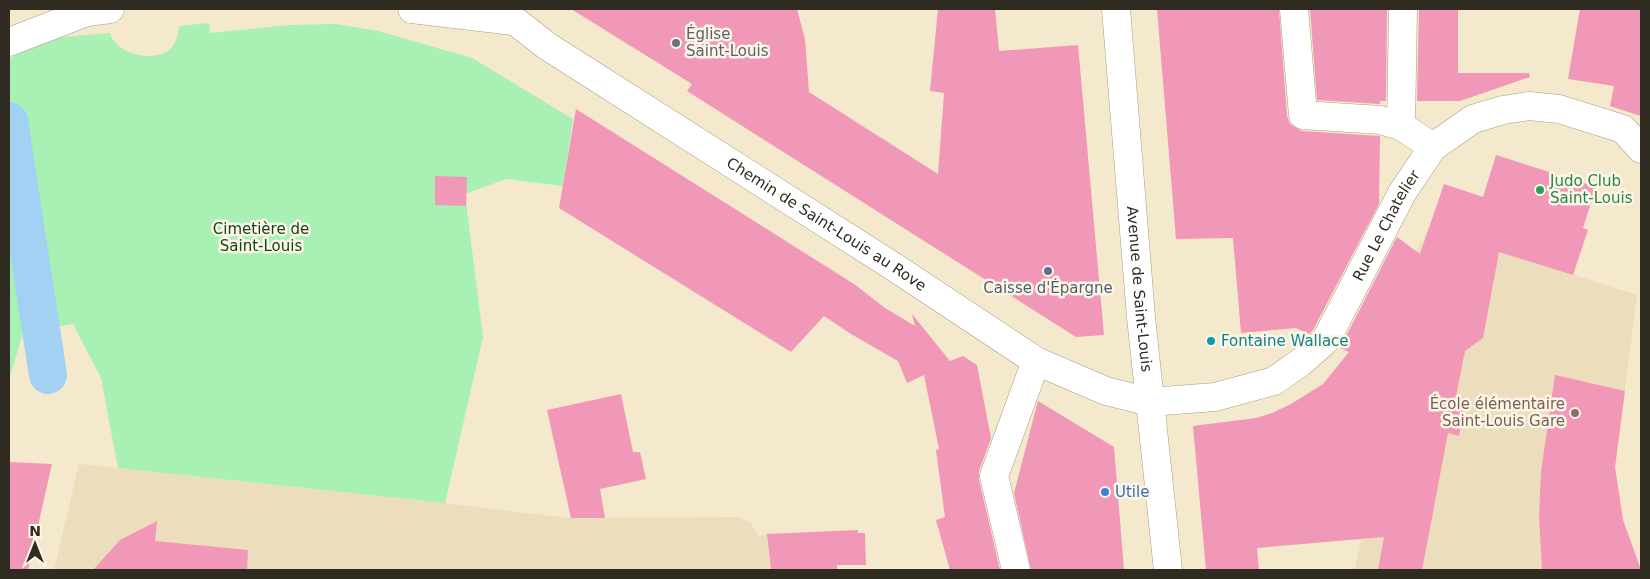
<svg xmlns="http://www.w3.org/2000/svg" width="1650" height="579" font-family="'DejaVu Sans',sans-serif">
<rect width="100%" height="100%" fill="#f4e8cd"/>
<path fill="#ecddbc" d="M 1428,228 L 1637,295 L 1615,467 L 1623,520 L 1641,570 L 1355,570 L 1417,252 Z
M 79,464 L 445,503 L 568,518 L 739,517 L 751,523 L 758,536 L 767,534 L 770,570 L 54,570 Z"/>
<path fill="#a8f0b3" d="M 209,23 L 210,33 L 290,25 L 336,24 L 378,31 L 472,58 L 573,119 L 563,186 L 506,179 L 465,194 L 483,337 L 445,503 L 118,468 L 101,378 L 73,324 L 23,333 L 9,379 L 9,61 L 20,49 L 49,38 L 110,33 C 116,54 150,62 168,51 C 176,45 178,35 179,26 Z"/>
<g fill="none" stroke-linecap="round" stroke-linejoin="round">
<path stroke="#a2d1f3" stroke-width="38" d="M 9,121 L 48,375"/>
</g>
<path fill="#f197b8" d="M 571,9 L 797,9 L 805,39 L 809,92 L 938,174 L 944,93 L 930,91 L 938,9 L 995,9 L 999,51 L 1078,45 L 1104,335 L 1076,337 L 687,91 L 692,84 Z
M 1157,9 L 1279,9 L 1287,116 L 1290,124 L 1302,131 L 1380,136 L 1379,204 L 1313,330 L 1309,334 L 1296,328 L 1241,333 L 1233,238 L 1176,239 Z
M 1310,9 L 1387,9 L 1386,101 L 1380,101 L 1380,104 L 1317,100 Z
M 1419,9 L 1458,9 L 1458,73 L 1529,73 L 1530,77 L 1460,101 L 1417,101 Z
M 1580,9 L 1641,9 L 1641,116 L 1610,106 L 1614,86 L 1568,79 Z
M 576,109 L 854,284 L 885,308 L 915,326 L 912,314 L 950,361 L 963,356 L 977,365 L 991,438 L 979,471 L 979,480 L 1000,570 L 950,570 L 936,520 L 945,517 L 936,450 L 939,449 L 924,375 L 907,383 L 898,361 L 851,334 L 824,316 L 791,352 L 559,208 Z
M 1496,155 L 1596,187 L 1583,228 L 1588,230 L 1573,275 L 1499,252 L 1483,338 L 1465,351 L 1456,396 L 1466,398 L 1459,436 L 1448,433 L 1422,570 L 1378,570 L 1384,537 L 1257,548 L 1259,570 L 1206,570 L 1193,426 L 1256,418 L 1272,413 L 1291,404 L 1323,384 L 1349,352 L 1340,348 L 1397,237 L 1420,254 L 1444,184 L 1483,197 Z
M 435,176 L 467,177 L 466,206 L 435,205 Z
M 1555,375 L 1625,391 L 1615,467 L 1623,520 L 1641,570 L 1542,570 L 1539,517 L 1541,472 Z
M 621,394 L 633,452 L 640,452 L 646,479 L 600,489 L 605,518 L 571,518 L 547,410 Z
M 1038,401 L 1114,447 L 1124,570 L 1031,570 L 1014,493 Z
M 9,462 L 52,464 L 28,570 L 9,570 Z
M 157,521 L 155,541 L 248,550 L 247,570 L 93,570 L 120,540 Z
M 858,530 L 858,533 L 865,533 L 866,565 L 837,565 L 837,570 L 771,570 L 767,534 Z"/>
<g fill="none" stroke-linecap="round" stroke-linejoin="round">
<defs>
<g id="street">
<path d="M 1294,9 L 1303,115 L 1380,120 L 1401,126 L 1433,147"/>
<path d="M 1401,126 L 1403,9"/>
<path id="s1" d="M 1150,402 L 1215,397 L 1274,381 L 1301,362 L 1326,340 L 1402,193 L 1433,147 L 1473,119 L 1503,110 L 1529,106 L 1559,109 L 1623,129 L 1641,149"/>
<path d="M 1016,570 L 994,476 L 1036,361"/>
</g>
<g id="secondary">
<path d="M 412,9 L 512,21"/>
<path id="s2" d="M 492,9 L 515,21 L 547,46 L 888,263 L 1036,361 L 1106,391 L 1150,402"/>
<path id="s3" d="M 1116,9 L 1141,317 L 1168,570"/>
<path d="M 9,42 L 87,12 L 110,9"/>
</g>
</defs>
<use href="#street" stroke="#a99d84" stroke-width="29"/>
<use href="#secondary" stroke="#a99d84" stroke-width="29"/>
<use href="#street" stroke="#fff" stroke-width="28"/>
<use href="#secondary" stroke="#fff" stroke-width="28"/>
</g>
<circle fill="#6b7280" stroke="#fdf6e6" stroke-width="2" cx="676" cy="43" r="5"/>
<circle fill="#2e9e5b" stroke="#fdf6e6" stroke-width="2" cx="1540" cy="190" r="5"/>
<circle fill="#5c6f8a" stroke="#fdf6e6" stroke-width="2" cx="1048" cy="271" r="5"/>
<circle fill="#0f9aa8" stroke="#fdf6e6" stroke-width="2" cx="1211" cy="341" r="5"/>
<circle fill="#8d6e63" stroke="#fdf6e6" stroke-width="2" cx="1575" cy="413" r="5"/>
<circle fill="#3f7fe0" stroke="#fdf6e6" stroke-width="2" cx="1105" cy="492" r="5"/>
<g text-anchor="middle" dominant-baseline="central" stroke-width="5" stroke-linejoin="round" paint-order="stroke">
<g font-size="15" fill="#5b616d" stroke="#fdf6e6" text-anchor="start">
<text x="686" y="34">Église<tspan x="686" dy="17">Saint-Louis</tspan></text>
</g>
<g font-size="15" fill="#27864d" stroke="#fdf6e6" text-anchor="start">
<text x="1550" y="181">Judo Club<tspan x="1550" dy="17">Saint-Louis</tspan></text>
</g>
<g font-size="15" fill="#2f2b21" stroke="#fdf6e6">
<text stroke="none"><textPath href="#s2" startOffset="398">Chemin de Saint-Louis au Rove</textPath></text>
<text stroke="none"><textPath href="#s1" startOffset="322">Rue Le Chatelier</textPath></text>
<text stroke="none"><textPath href="#s3" startOffset="281">Avenue de Saint-Louis</textPath></text>
</g>
<g font-size="15" fill="#0f451e" stroke="#fdf6e6">
<text x="261" y="229">Cimetière de<tspan x="261" dy="17">Saint-Louis</tspan></text>
</g>
<g font-size="15" fill="#4e5e75" stroke="#fdf6e6">
<text x="1048" y="288">Caisse d'Épargne</text>
</g>
<g font-size="15" fill="#0d838f" stroke="#fdf6e6" text-anchor="start">
<text x="1221" y="341">Fontaine Wallace</text>
</g>
<g font-size="15" fill="#785e54" stroke="#fdf6e6" text-anchor="end">
<text x="1565" y="404">École élémentaire<tspan x="1565" dy="17">Saint-Louis Gare</tspan></text>
</g>
<g font-size="15" fill="#366cbe" stroke="#fdf6e6" text-anchor="start">
<text x="1115" y="492">Utile</text>
</g>
</g>
<rect width="1650" height="579" fill="none" stroke="#2f2b21" stroke-width="20"/>
<g transform="translate(35 544)" stroke="#fdf6e6" stroke-width="4" paint-order="stroke">
<path d="M0-4L9 19L0 12L-9 19Z" fill="#2f2b21"/>
<text y="-8" font-size="14" font-weight="bold" text-anchor="middle" fill="#2f2b21">N</text>
</g>
</svg>
